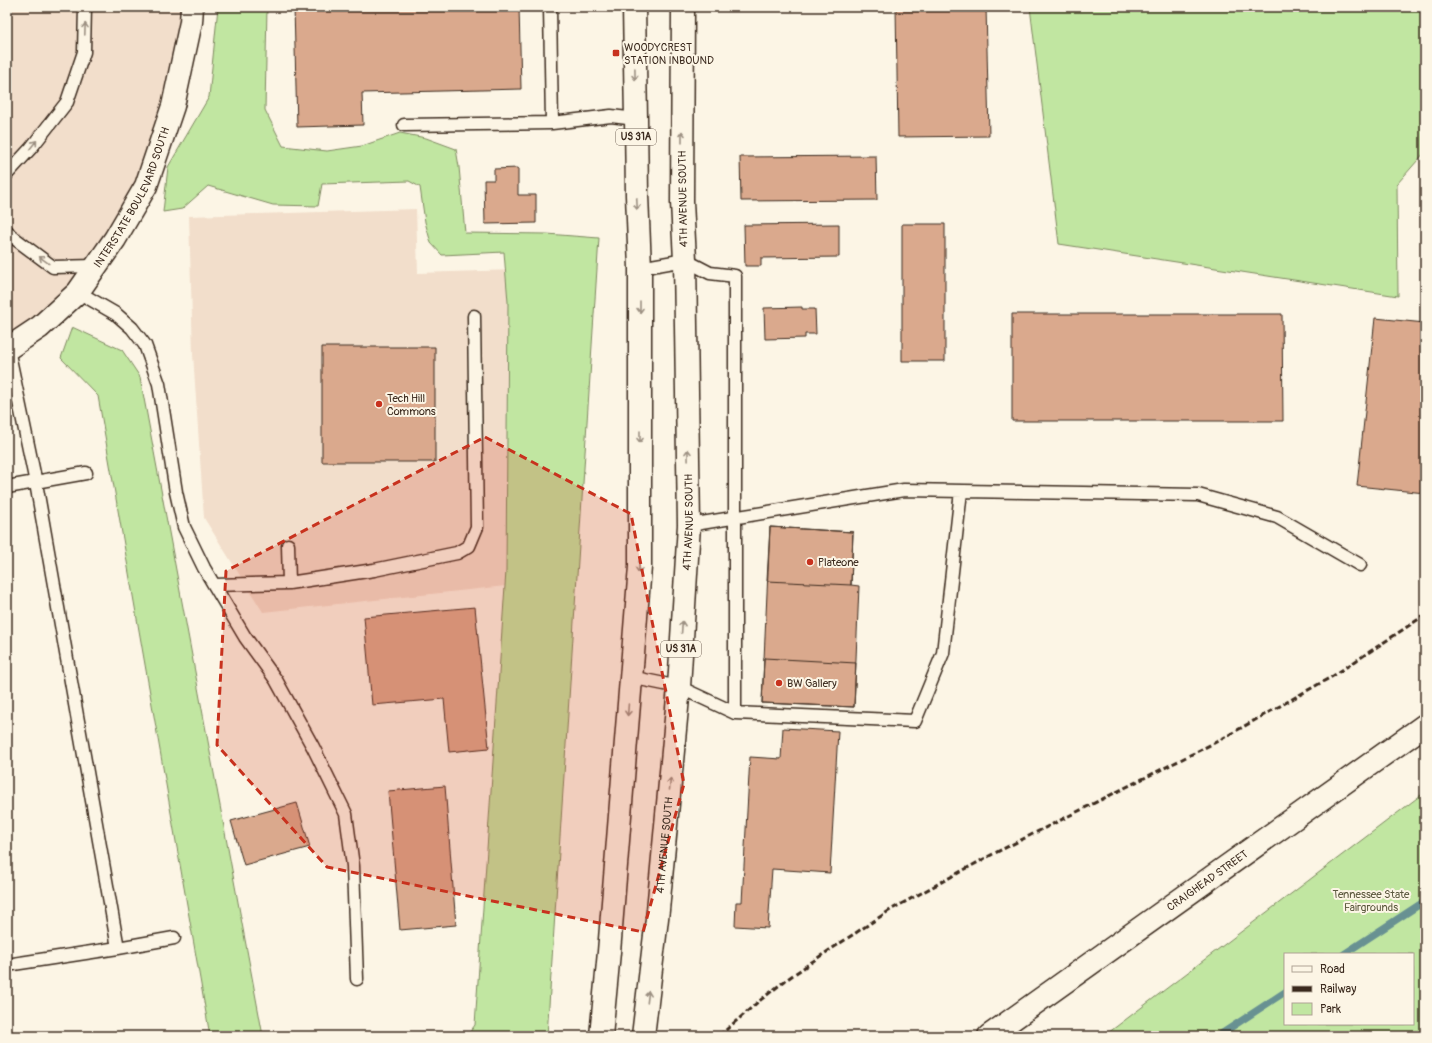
<svg xmlns="http://www.w3.org/2000/svg" width="1432" height="1043" font-family="Pangolin,sans-serif">
<rect width="100%" height="100%" fill="#fcf5e5"/>
<filter id="ink" filterUnits="userSpaceOnUse"><feTurbulence type="fractalNoise" baseFrequency=".025" numOctaves="2"/><feDisplacementMap in="SourceGraphic" scale="8" xChannelSelector="R" yChannelSelector="G"/><feConvolveMatrix kernelMatrix="1 2 1 2 8 2 1 2 1" color-interpolation-filters="sRGB"/></filter>
<g filter="url(#ink)">
<path fill="#f2decb" d="M 7,7 L 192,7 L 173,106 L 115,239 L 7,349 Z
M 416,209 L 418,273 L 514,270 L 525,584 L 263,612 L 204,518 L 193,354 L 189,216 Z"/>
<path fill="#c1e6a1" stroke="#7e8860" fill-rule="evenodd" d="M 218,7 L 267,7 L 265,110 L 283,146 L 327,151 L 362,146 L 400,133 L 426,138 L 456,149 L 459,167 L 465,233 L 547,234 L 599,238 L 547,1036 L 467,1036 L 475,1025 L 506,571 L 508,302 L 504,252 L 442,255 L 431,243 L 425,222 L 420,187 L 409,181 L 322,184 L 318,206 L 273,205 L 208,186 L 182,209 L 163,212 L 168,167 L 209,97 Z
M 1030,7 L 1425,7 L 1425,152 L 1397,184 L 1398,296 L 1059,244 Z
M 72,327 L 122,350 L 140,377 L 263,1036 L 210,1036 L 98,396 L 61,358 Z
M 1425,792 L 1425,1036 L 1104,1036 ZM 1285,954 L 1413,954 L 1413,1024 L 1285,1024 Z"/>
<g fill="none" stroke-linecap="round" stroke-linejoin="round">
<path stroke="#679192" stroke-width="7" d="M 1344,954 L 1425,901
M 1218,1036 L 1285,992"/>
</g>
<path fill="#daa98d" stroke="#3b2a1e" d="M 294,7 L 519,7 L 521,89 L 362,93 L 363,125 L 297,127 Z
M 896,7 L 986,7 L 989,136 L 898,137 Z
M 876,156 L 877,200 L 741,201 L 740,157 Z
M 518,168 L 518,195 L 536,195 L 536,223 L 485,224 L 484,180 L 494,180 L 494,169 Z
M 839,224 L 839,257 L 761,258 L 761,266 L 745,266 L 744,225 Z
M 902,224 L 945,224 L 945,361 L 902,361 Z
M 802,307 L 802,309 L 815,309 L 816,334 L 805,334 L 805,338 L 765,339 L 764,308 Z
M 1012,314 L 1282,314 L 1283,421 L 1012,421 Z
M 1375,318 L 1425,323 L 1425,493 L 1357,486 Z
M 322,347 L 435,347 L 435,462 L 322,462 Z
M 770,527 L 853,532 L 851,585 L 859,586 L 854,707 L 762,703 Z
M 770,527 L 853,532 L 851,585 L 767,581 Z
M 475,607 L 489,748 L 449,752 L 444,699 L 372,705 L 364,617 Z
M 764,658 L 856,663 L 854,707 L 762,703 Z
M 783,728 L 838,731 L 830,873 L 772,869 L 768,928 L 735,926 L 736,902 L 742,902 L 750,757 L 781,759 Z
M 445,786 L 456,925 L 400,930 L 388,791 Z
M 297,803 L 310,847 L 244,865 L 231,821 Z"/>
<g fill="none" stroke-linecap="round" stroke-linejoin="round">
<defs>
<path id="service" d="M 550,7 L 552,123
M 404,125 L 552,123 L 611,116 L 636,119
M 7,174 L 31,148 L 67,102 L 84,52 L 85,7
M 7,231 L 10,235 L 53,267 L 95,266
M 640,268 L 685,260 L 710,273 L 735,276 L 735,713
M 78,292 L 116,314 L 132,328 L 145,345 L 159,384 L 176,492 L 184,527 L 204,568 L 214,585 L 289,583 L 374,570 L 457,553 L 469,546 L 477,527 L 474,316
M 7,487 L 86,473
M 689,525 L 904,490 L 1198,495 L 1277,517 L 1360,565
M 288,545 L 289,583
M 214,585 L 245,637 L 276,680 L 313,747 L 346,814 L 353,866 L 357,979
M 630,677 L 679,687 L 735,713 L 915,721 L 943,653 L 961,491
M 118,948 L 174,938
M 7,965 L 118,948 L 36,483 L 8,349"/>
<g id="minor">
<path id="s1" d="M 7,349 L 40,327 L 78,292 L 115,239 L 146,186 L 173,106 L 191,22 L 192,7"/>
</g>
<g id="tertiary">
<path id="s2" d="M 989,1036 L 1425,725"/>
</g>
<g id="primary">
<path d="M 601,1036 L 609,952 L 640,567 L 640,268 L 637,195 L 636,119 L 634,7"/>
<path id="s3" d="M 643,1036 L 658,910 L 679,687 L 689,525 L 685,260 L 682,202 L 683,7"/>
</g>
</defs>
<use href="#service" stroke="#3b2a1e" stroke-width="15"/>
<use href="#minor" stroke="#3b2a1e" stroke-width="25"/>
<use href="#tertiary" stroke="#3b2a1e" stroke-width="25"/>
<use href="#primary" stroke="#3b2a1e" stroke-width="25"/>
<use href="#service" stroke="#fcf5e5" stroke-width="12"/>
<use href="#minor" stroke="#fcf5e5" stroke-width="22"/>
<use href="#tertiary" stroke="#fcf5e5" stroke-width="22"/>
<use href="#primary" stroke="#fcf5e5" stroke-width="22"/>
<path stroke="#3b2a1e" stroke-width="3" stroke-dasharray="6 3" stroke-linecap="butt" d="M 719,1036 L 758,1002 L 786,980 L 819,957 L 892,909 L 993,854 L 1218,741 L 1333,676 L 1425,615"/>
</g>
<defs><path id="oneway-shaft" d="M-6 0H5M1.5-3L5.5 0L1.5 3" fill="none" stroke-width="1.6" stroke-linecap="round" stroke-linejoin="round"/></defs>
<g stroke="#9c9082">
<use href="#oneway-shaft" transform="translate(85 29) rotate(-88)"/>
<use href="#oneway-shaft" transform="translate(635 74) rotate(89)"/>
<use href="#oneway-shaft" transform="translate(682 137) rotate(-90)"/>
<use href="#oneway-shaft" transform="translate(33 145) rotate(-51)"/>
<use href="#oneway-shaft" transform="translate(637 204) rotate(87)"/>
<use href="#oneway-shaft" transform="translate(44 260) rotate(-144)"/>
<use href="#oneway-shaft" transform="translate(640 307) rotate(90)"/>
<use href="#oneway-shaft" transform="translate(640 437) rotate(90)"/>
<use href="#oneway-shaft" transform="translate(688 455) rotate(-91)"/>
<use href="#oneway-shaft" transform="translate(639 567) rotate(92)"/>
<use href="#oneway-shaft" transform="translate(682 627) rotate(-86)"/>
<use href="#oneway-shaft" transform="translate(628 710) rotate(94)"/>
<use href="#oneway-shaft" transform="translate(670 784) rotate(-85)"/>
<use href="#oneway-shaft" transform="translate(648 997) rotate(-83)"/>
</g>
</g>
<path fill="#c8321e" fill-opacity="0.2" stroke="#c8321e" stroke-width="3" stroke-dasharray="8 5" stroke-linejoin="round" d="M 485,437 L 631,514 L 684,784 L 643,932 L 327,867 L 217,745 L 226,571 Z"/>
<g fill="#c8321e" stroke="#fcf5e5" stroke-width="1.5">
<rect x="612" y="49" width="8" height="8" rx="2"/>
<circle cx="379" cy="404" r="4"/>
<circle cx="810" cy="562" r="4"/>
<circle cx="779" cy="683" r="4"/>
</g>
<g text-anchor="middle" dominant-baseline="central" stroke-width="4" stroke-linejoin="round" paint-order="stroke">
<g fill="#fcf5e5" stroke="#75675a" stroke-width="1">
<rect x="616" y="129" width="40" height="16" rx="3"/>
<rect x="661" y="641" width="40" height="16" rx="3"/>
</g>
<g font-size="10" font-weight="bold" fill="#3b2a1e">
<text x="636" y="137">US 31A</text>
<text x="681" y="649">US 31A</text>
</g>
<g font-size="11" fill="#3b2a1e" stroke="#fcf5e5" text-anchor="start">
<text x="624" y="47">WOODYCREST<tspan x="624" dy="13">STATION INBOUND</tspan></text>
<text x="387" y="398">Tech Hill<tspan x="387" dy="13">Commons</tspan></text>
<text x="818" y="562">Plateone</text>
<text x="787" y="683">BW Gallery</text>
</g>
<g font-size="11" fill="#3b2a1e" stroke="#fcf5e5">
<text stroke="none"><textPath href="#s1" startOffset="201">INTERSTATE BOULEVARD SOUTH</textPath></text>
<text transform="translate(683 199) rotate(-91)">4TH AVENUE SOUTH</text>
<text stroke="none"><textPath href="#s3" startOffset="516">4TH AVENUE SOUTH</textPath></text>
<text stroke="none"><textPath href="#s3" startOffset="192">4TH AVENUE SOUTH</textPath></text>
<text stroke="none"><textPath href="#s2" startOffset="268">CRAIGHEAD STREET</textPath></text>
</g>
<g font-size="11" fill="#5c593f" stroke="#fcf5e5">
<text x="1371" y="894">Tennessee State<tspan x="1371" dy="13">Fairgrounds</tspan></text>
</g>
</g>
<rect width="1432" height="1043" fill="none" stroke="#fcf5e5" stroke-width="24"/>
<rect x="12" y="12" width="1408" height="1019" fill="none" stroke="#3b2a1e" stroke-width="1.5" filter="url(#ink)"/>
<rect x="1284" y="953" width="130" height="72" fill="#fcf5e5" stroke="#afa495"/>
<rect x="1292" y="966" width="20" height="6" fill="#fcf5e5" stroke="#afa495"/>
<text x="1320" y="973" font-size="12" fill="#3b2a1e">Road</text>
<rect x="1292" y="986" width="20" height="6" fill="#3b2a1e" stroke="#afa495"/>
<text x="1320" y="993" font-size="12" fill="#3b2a1e">Railway</text>
<rect x="1292" y="1003" width="20" height="12" fill="#c1e6a1" stroke="#afa495"/>
<text x="1320" y="1013" font-size="12" fill="#3b2a1e">Park</text>
</svg>
